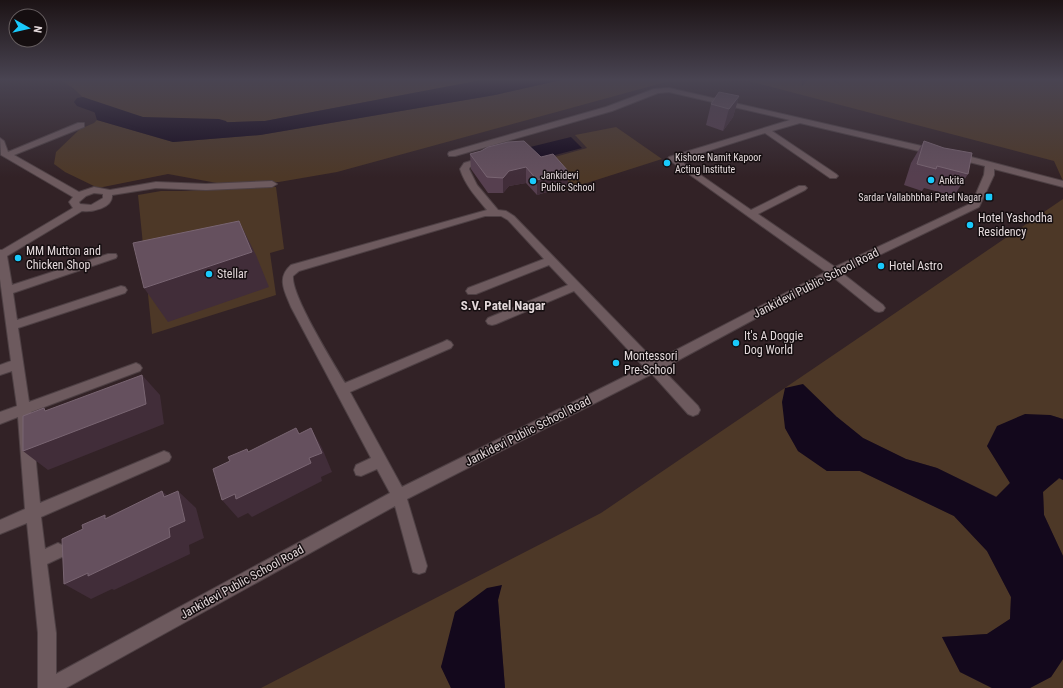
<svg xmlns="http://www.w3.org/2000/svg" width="1063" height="688" font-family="'Roboto Condensed',sans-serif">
<rect width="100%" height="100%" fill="#322226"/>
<path fill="#4d3827" d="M 482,80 L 265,121 L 176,124 L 93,107 L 73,88 L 62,81 Z
M 561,80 L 801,80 L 802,86 L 808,80 L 831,80 L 841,85 L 836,80 L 1063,80 L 1063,181 L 1054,161 L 749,81 L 666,82 L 337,172 L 279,182 L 217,183 L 168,174 L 98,188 L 65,172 L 54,164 L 56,152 L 80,129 L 94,123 L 97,120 L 173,142 L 260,135 L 495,95 Z
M 616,127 L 662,159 L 565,190 L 537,162 L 587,148 L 575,135 Z
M 260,186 L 276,187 L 284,249 L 270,253 L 276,295 L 152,334 L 138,195 L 161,191 L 186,191 Z
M 1063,199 L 1063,419 L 1050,415 L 987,446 L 1010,483 L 997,497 L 937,468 L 906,459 L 863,438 L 837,417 L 785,428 L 798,451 L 827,471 L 860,471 L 954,516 L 987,551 L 1011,597 L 1010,619 L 987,634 L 942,637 L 960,672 L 992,688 L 505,688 L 498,600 L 501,585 L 441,666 L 451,688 L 261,688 L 601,513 Z
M 1060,478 L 1063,480 L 1063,556 L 1044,515 L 1043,491 Z
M 1063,659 L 1063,688 L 1030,688 L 1051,677 Z"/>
<path fill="#13081c" d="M 482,80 L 561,80 L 495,95 L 260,135 L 173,142 L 97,120 L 93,107 L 176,124 L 265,121 Z
M 571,137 L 582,148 L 532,161 L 522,149 Z
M 803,384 L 837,417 L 863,438 L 906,459 L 937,468 L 996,497 L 1010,483 L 987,446 L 997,426 L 1025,414 L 1050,415 L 1063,419 L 1063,480 L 1059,478 L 1043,492 L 1044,515 L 1063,556 L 1063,659 L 1051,677 L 1030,688 L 992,688 L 960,672 L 942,637 L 987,634 L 1010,619 L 1011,597 L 987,551 L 954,516 L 860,471 L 827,471 L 798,451 L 785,428 L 782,402 L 785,388 Z
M 502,585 L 498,600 L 505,688 L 451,688 L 441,667 L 455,612 L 487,588 Z"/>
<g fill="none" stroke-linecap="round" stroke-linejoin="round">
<path fill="#13081c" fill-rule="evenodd" d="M 83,97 L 143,117 L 219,119 L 226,121 L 229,125 L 226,129 L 219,131 L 141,129 L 77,106 L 74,102 L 77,98 Z"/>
<defs>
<path id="minor" d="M 669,88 L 939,150 L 940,152 L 939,154 L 936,155 L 800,123 L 772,131 L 836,174 L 838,176 L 836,178 L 830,178 L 765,133 L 679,160 L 751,210 L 799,186 L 805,186 L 807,188 L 805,190 L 758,214 L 835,267 L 972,203 L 984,175 L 985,166 L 953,158 L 952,156 L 953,154 L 956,153 L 1063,181 L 1063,187 L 994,169 L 994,175 L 979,207 L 842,273 L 883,305 L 885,308 L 883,311 L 879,312 L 875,311 L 833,277 L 662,369 L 698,406 L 700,410 L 698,414 L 693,416 L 688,414 L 652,374 L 407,499 L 427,566 L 425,572 L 419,574 L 413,572 L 395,506 L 66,688 L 38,688 L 38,633 L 27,523 L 0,534 L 0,520 L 25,509 L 18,417 L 0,424 L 0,412 L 17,406 L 12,371 L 0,375 L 0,365 L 11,361 L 0,279 L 0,250 L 2,250 L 73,208 L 69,202 L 73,197 L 1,155 L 0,138 L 4,141 L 8,152 L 78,123 L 84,123 L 84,127 L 14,155 L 79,192 L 94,187 L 110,190 L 156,182 L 206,184 L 272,181 L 277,184 L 272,187 L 206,190 L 156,188 L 112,195 C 113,208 92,212 82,211 L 7,256 L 12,285 L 108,254 L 116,254 L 117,256 L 116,258 L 13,293 L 17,320 L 121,286 L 125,287 L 127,290 L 125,293 L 18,328 L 29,402 L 136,363 L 140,365 L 142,368 L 140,371 L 31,412 L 40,503 L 164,451 L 169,453 L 171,457 L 169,461 L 41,517 L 45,549 L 58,543 L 64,546 L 66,551 L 64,556 L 47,564 L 56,633 L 56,674 L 390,493 L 377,469 L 361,476 L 356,475 L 354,470 L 356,465 L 371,458 L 291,307 C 285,292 276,278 291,265 L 487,210 C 476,197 465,185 460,169 L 464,163 L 487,156 L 490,157 L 491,159 L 490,161 L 470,167 L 469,169 L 477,185 L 498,210 L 506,211 L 514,216 L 655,361 L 826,272 L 668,159 L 669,157 L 790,120 L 669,92 L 658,93 L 612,111 L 455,156 L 449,156 L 448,154 L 449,152 L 606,107 L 654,89 ZM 94,193 L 103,194 L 103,198 L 91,205 L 80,204 L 79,202 L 86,196 ZM 485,216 L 501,216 L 508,220 L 544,259 L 468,288 L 466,291 L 468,294 L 476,294 L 549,265 L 568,285 L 488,318 L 486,321 L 488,324 L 492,325 L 496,324 L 574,291 L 644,367 L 402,487 L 350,392 L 451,348 L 453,345 L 451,342 L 447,340 L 443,342 L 345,383 C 333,362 291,295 293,276 L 299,271 Z"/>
</defs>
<use href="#minor" stroke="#4e4044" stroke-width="2"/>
<use href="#minor" fill="#6d5a5e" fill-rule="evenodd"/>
</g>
<path fill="#563f4f" d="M 739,96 L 733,117 L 723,131 L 706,125 L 711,104 Z
M 524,141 L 568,186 L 537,195 L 526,183 L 509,186 L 503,193 L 488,193 L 471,169 L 470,154 Z
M 924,141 L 968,174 L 954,196 L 924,188 L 922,191 L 904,185 L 911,163 Z"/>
<path fill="#412d39" d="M 739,96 L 733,117 L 723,131 L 729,109 Z
M 526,167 L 526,183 L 509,186 L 503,193 L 503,178 L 509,171 Z
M 568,171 L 568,186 L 537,195 L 537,180 Z
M 239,221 L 256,255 L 269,287 L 168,322 L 144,288 Z
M 142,375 L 160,395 L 164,424 L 48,470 L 23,451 Z
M 311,428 L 322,448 L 332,472 L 321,477 L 322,481 L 252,517 L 248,513 L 238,518 L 222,500 Z
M 162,491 L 181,508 L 164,497 Z
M 178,491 L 196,508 L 204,538 L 189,545 L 190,554 L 114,590 L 112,589 L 91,599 L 64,584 L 169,528 Z"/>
<path fill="#65505e" stroke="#796572" d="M 719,92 L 739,96 L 729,109 L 711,104 Z
M 524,141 L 541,157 L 553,154 L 568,171 L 537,180 L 526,167 L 509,171 L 503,178 L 487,177 L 470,154 L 481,151 L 488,147 L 508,142 Z
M 924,141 L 944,148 L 972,153 L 968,174 L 937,166 L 936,169 L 917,164 Z
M 239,221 L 252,252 L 144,288 L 133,243 Z
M 142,375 L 146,404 L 23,451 L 23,416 L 44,408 L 45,411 Z
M 296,428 L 299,434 L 311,428 L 322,453 L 309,458 L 311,463 L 236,499 L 235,494 L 222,500 L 213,469 L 230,461 L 228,457 L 247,449 L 248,452 Z
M 162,491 L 164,497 L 178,491 L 185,521 L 169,528 L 170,537 L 88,576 L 88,573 L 64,584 L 62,539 L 83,529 L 82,525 L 105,515 L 105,519 Z"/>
<linearGradient id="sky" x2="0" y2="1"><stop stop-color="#1c1315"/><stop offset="0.45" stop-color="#494452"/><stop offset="1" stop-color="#494452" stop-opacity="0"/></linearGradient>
<rect width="1063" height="177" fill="url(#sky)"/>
<g fill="#19cafc" stroke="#150e10" stroke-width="1.5">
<circle cx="667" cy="163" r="4"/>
<circle cx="931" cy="180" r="4"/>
<circle cx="533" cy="181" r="4"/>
<rect x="985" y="193" width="8" height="8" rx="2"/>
<circle cx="970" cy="225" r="4"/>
<circle cx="18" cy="258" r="4"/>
<circle cx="881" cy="266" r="4"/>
<circle cx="209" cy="274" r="4"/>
<circle cx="736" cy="343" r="4"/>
<circle cx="616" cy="363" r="4"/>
</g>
<g text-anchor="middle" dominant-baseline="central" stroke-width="3" stroke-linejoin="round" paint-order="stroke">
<g font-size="10" fill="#e3d8da" stroke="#150e10" text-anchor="start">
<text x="675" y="157">Kishore Namit Kapoor<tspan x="675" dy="12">Acting Institute</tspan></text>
<text x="541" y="175">Jankidevi<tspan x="541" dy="12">Public School</tspan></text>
<text x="939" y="180">Ankita</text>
<text x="981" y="197" text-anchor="end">Sardar Vallabhbhai Patel Nagar</text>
</g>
<g font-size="12" fill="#e3d8da" stroke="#150e10" text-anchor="start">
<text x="978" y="218">Hotel Yashodha<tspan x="978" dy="14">Residency</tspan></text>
<text x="26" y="251">MM Mutton and<tspan x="26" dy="14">Chicken Shop</tspan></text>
<text x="889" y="266">Hotel Astro</text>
<text x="217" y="274">Stellar</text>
<text x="744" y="336">It's A Doggie<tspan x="744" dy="14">Dog World</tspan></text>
<text x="624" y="356">Montessori<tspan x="624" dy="14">Pre-School</tspan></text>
</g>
<g font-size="12" fill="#e3d8da" stroke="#150e10">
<text transform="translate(816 283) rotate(-27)">Jankidevi Public School Road</text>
<text transform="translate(528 431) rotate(-27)">Jankidevi Public School Road</text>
<text transform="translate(242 582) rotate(-29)">Jankidevi Public School Road</text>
</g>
<g font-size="13" font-weight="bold" fill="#e3d8da" stroke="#150e10">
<text x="503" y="305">S.V. Patel Nagar</text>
</g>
</g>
<g transform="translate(28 28) rotate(98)"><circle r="19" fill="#150e10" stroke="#675f61"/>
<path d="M0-3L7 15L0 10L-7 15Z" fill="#19cafc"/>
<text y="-6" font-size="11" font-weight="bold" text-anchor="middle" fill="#e3d8da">N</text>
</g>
</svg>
